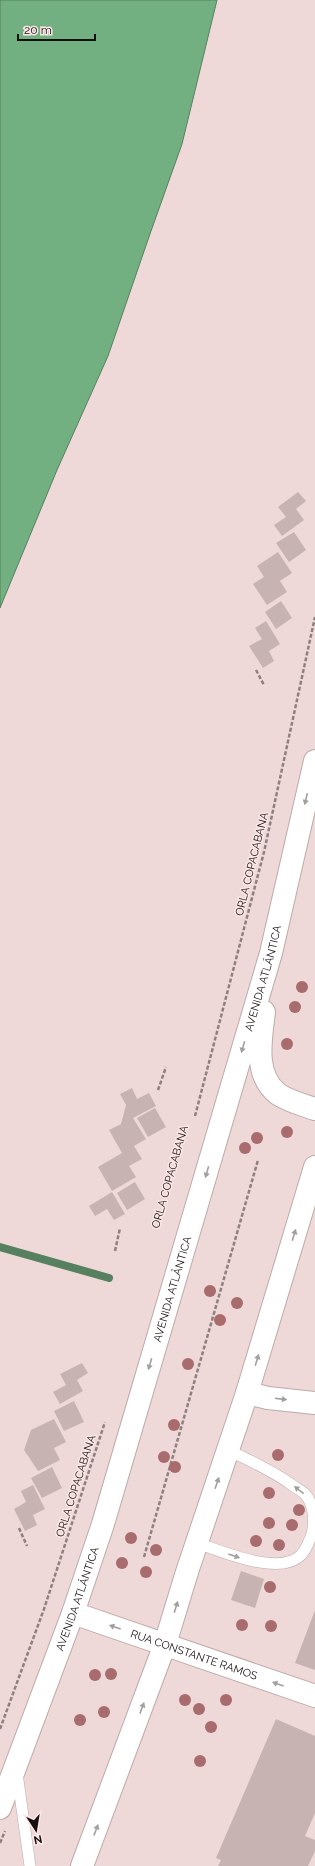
<svg xmlns="http://www.w3.org/2000/svg" width="315" height="1866" font-family="Raleway,sans-serif">
<rect width="100%" height="100%" fill="#eed9d8"/>
<path fill="#72b081" stroke="#56805f" d="M 0,0 L 217,0 L 182,144 L 151,231 L 108,356 L 57,470 L 0,608 Z"/>
<g fill="none" stroke-linecap="round" stroke-linejoin="round">
<path stroke="#56805f" stroke-width="8" d="M 0,1247 L 109,1278"/>
</g>
<path fill="#c7b3b2" d="M 298,492 L 306,501 L 296,509 L 304,520 L 282,536 L 274,525 L 286,517 L 278,507 Z
M 294,532 L 306,550 L 289,562 L 276,543 Z
M 278,552 L 292,573 L 280,581 L 287,592 L 267,605 L 253,584 L 264,577 L 257,566 Z
M 281,601 L 292,618 L 276,629 L 265,612 Z
M 266,621 L 280,644 L 269,651 L 274,661 L 263,668 L 249,646 L 262,639 L 255,628 Z
M 132,1088 L 137,1099 L 149,1093 L 156,1106 L 133,1118 L 146,1139 L 134,1146 L 142,1159 L 129,1166 L 136,1177 L 112,1191 L 98,1167 L 122,1153 L 109,1130 L 121,1124 L 126,1105 L 120,1094 Z
M 155,1108 L 166,1127 L 148,1137 L 137,1118 Z
M 135,1182 L 145,1199 L 127,1210 L 117,1193 Z
M 112,1192 L 125,1214 L 114,1220 L 107,1209 L 95,1216 L 89,1206 Z
M 82,1363 L 88,1373 L 77,1380 L 83,1391 L 60,1404 L 53,1392 L 66,1385 L 60,1374 Z
M 74,1401 L 84,1422 L 64,1431 L 54,1411 Z
M 54,1419 L 66,1442 L 54,1448 L 60,1460 L 38,1471 L 24,1450 L 31,1430 Z
M 52,1467 L 62,1488 L 42,1498 L 31,1478 Z
M 33,1485 L 45,1509 L 33,1515 L 37,1525 L 25,1531 L 14,1509 L 26,1502 L 21,1491 Z
M 241,1571 L 264,1579 L 255,1608 L 231,1600 Z
M 315,1610 L 315,1670 L 295,1663 Z
M 276,1719 L 315,1736 L 315,1813 L 305,1836 L 315,1840 L 315,1851 L 308,1866 L 218,1866 L 221,1860 L 216,1858 Z"/>
<g fill="none" stroke-linecap="round" stroke-linejoin="round">
<defs>
<path id="service" d="M 197,1543 C 221,1551 280,1577 301,1555 C 307,1549 309,1541 312,1534 C 315,1521 314,1504 305,1494 C 301,1490 296,1488 292,1485 C 272,1470 250,1461 228,1450
M 17,1773 L 30,1866"/>
<g id="minor">
<path d="M 247,1393 L 268,1398 L 315,1403"/>
<path id="s1" d="M 73,1613 L 315,1696"/>
</g>
<g id="trunk">
<path d="M 264,1012 C 261,1038 253,1075 278,1094 C 288,1101 303,1105 315,1109"/>
<path id="s2" d="M 0,1808 L 73,1613 L 103,1524 L 271,953 L 315,761"/>
<path d="M 82,1866 L 165,1644 L 187,1572 L 247,1393 L 315,1167"/>
</g>
</defs>
<use href="#service" stroke="#beaaa9" stroke-width="12"/>
<use href="#minor" stroke="#beaaa9" stroke-width="24"/>
<use href="#trunk" stroke="#beaaa9" stroke-width="24"/>
<path stroke="#8f8080" stroke-width="2.5" stroke-dasharray="4 2" stroke-linecap="butt" d="M 256,670 L 264,685
M 158,1090 L 166,1067
M 195,1116 L 264,852 L 315,617
M 115,1251 L 120,1228
M 19,1528 L 27,1546
M 144,1557 L 258,1160
M 0,1729 L 44,1609 L 105,1422
M 0,1843 L 5,1831"/>
<use href="#service" stroke="#fff" stroke-width="11"/>
<use href="#minor" stroke="#fff" stroke-width="22"/>
<use href="#trunk" stroke="#fff" stroke-width="22"/>
</g>
<g fill="#a86b6e">
<circle cx="302" cy="987" r="6"/>
<circle cx="295" cy="1007" r="6"/>
<circle cx="287" cy="1044" r="6"/>
<circle cx="287" cy="1132" r="6"/>
<circle cx="257" cy="1138" r="6"/>
<circle cx="245" cy="1148" r="6"/>
<circle cx="210" cy="1291" r="6"/>
<circle cx="237" cy="1303" r="6"/>
<circle cx="220" cy="1320" r="6"/>
<circle cx="188" cy="1364" r="6"/>
<circle cx="174" cy="1425" r="6"/>
<circle cx="278" cy="1455" r="6"/>
<circle cx="164" cy="1457" r="6"/>
<circle cx="175" cy="1467" r="6"/>
<circle cx="269" cy="1493" r="6"/>
<circle cx="299" cy="1510" r="6"/>
<circle cx="269" cy="1523" r="6"/>
<circle cx="292" cy="1525" r="6"/>
<circle cx="131" cy="1538" r="6"/>
<circle cx="256" cy="1541" r="6"/>
<circle cx="279" cy="1545" r="6"/>
<circle cx="156" cy="1550" r="6"/>
<circle cx="122" cy="1563" r="6"/>
<circle cx="146" cy="1572" r="6"/>
<circle cx="270" cy="1587" r="6"/>
<circle cx="242" cy="1625" r="6"/>
<circle cx="271" cy="1626" r="6"/>
<circle cx="111" cy="1674" r="6"/>
<circle cx="95" cy="1675" r="6"/>
<circle cx="185" cy="1700" r="6"/>
<circle cx="226" cy="1700" r="6"/>
<circle cx="199" cy="1709" r="6"/>
<circle cx="104" cy="1712" r="6"/>
<circle cx="80" cy="1720" r="6"/>
<circle cx="211" cy="1727" r="6"/>
<circle cx="200" cy="1761" r="6"/>
</g>
<defs><path id="oneway-solid" d="M-6-.8H1V-3.2L6.5 0L1 3.2V.8H-6Z"/></defs>
<g fill="#a29f9f">
<use href="#oneway-solid" transform="translate(306 799) rotate(103)"/>
<use href="#oneway-solid" transform="translate(243 1047) rotate(106)"/>
<use href="#oneway-solid" transform="translate(207 1172) rotate(106)"/>
<use href="#oneway-solid" transform="translate(294 1235) rotate(-73)"/>
<use href="#oneway-solid" transform="translate(257 1360) rotate(-73)"/>
<use href="#oneway-solid" transform="translate(150 1364) rotate(106)"/>
<use href="#oneway-solid" transform="translate(281 1399) rotate(7)"/>
<use href="#oneway-solid" transform="translate(217 1483) rotate(-71)"/>
<use href="#oneway-solid" transform="translate(299 1490) rotate(-143)"/>
<use href="#oneway-solid" transform="translate(234 1556) rotate(19)"/>
<use href="#oneway-solid" transform="translate(176 1607) rotate(-73)"/>
<use href="#oneway-solid" transform="translate(115 1627) rotate(-161)"/>
<use href="#oneway-solid" transform="translate(278 1684) rotate(-161)"/>
<use href="#oneway-solid" transform="translate(142 1708) rotate(-70)"/>
<use href="#oneway-solid" transform="translate(96 1830) rotate(-69)"/>
</g>
<g text-anchor="middle" dominant-baseline="central" stroke-width="3" stroke-linejoin="round" paint-order="stroke">
<g font-size="11" fill="#160f0f" stroke="#fbe7e5">
<text transform="translate(252 864) rotate(-76)">ORLA COPACABANA</text>
<text stroke="none"><textPath href="#s2" startOffset="871">AVENIDA ATLÂNTICA</textPath></text>
<text transform="translate(170 1177) rotate(-74)">ORLA COPACABANA</text>
<text stroke="none"><textPath href="#s2" startOffset="547">AVENIDA ATLÂNTICA</textPath></text>
<text transform="translate(76 1486) rotate(-72)">ORLA COPACABANA</text>
<text stroke="none"><textPath href="#s2" startOffset="223">AVENIDA ATLÂNTICA</textPath></text>
<text stroke="none"><textPath href="#s1" startOffset="128">RUA CONSTANTE RAMOS</textPath></text>
</g>
</g>
<g transform="translate(36 1830) rotate(168)" stroke="#fbe7e5" stroke-width="3" paint-order="stroke">
<path d="M0-3L7 15L0 10L-7 15Z" fill="#160f0f"/>
<text y="-6" font-size="11" font-weight="bold" text-anchor="middle" fill="#160f0f">N</text>
</g>
<path d="M18 34v6h77v-6" fill="none" stroke="#160f0f" stroke-width="2"/>
<text x="24" y="34" font-size="12" fill="#160f0f" stroke="#fbe7e5" stroke-width="3" paint-order="stroke">20 m</text>
</svg>
